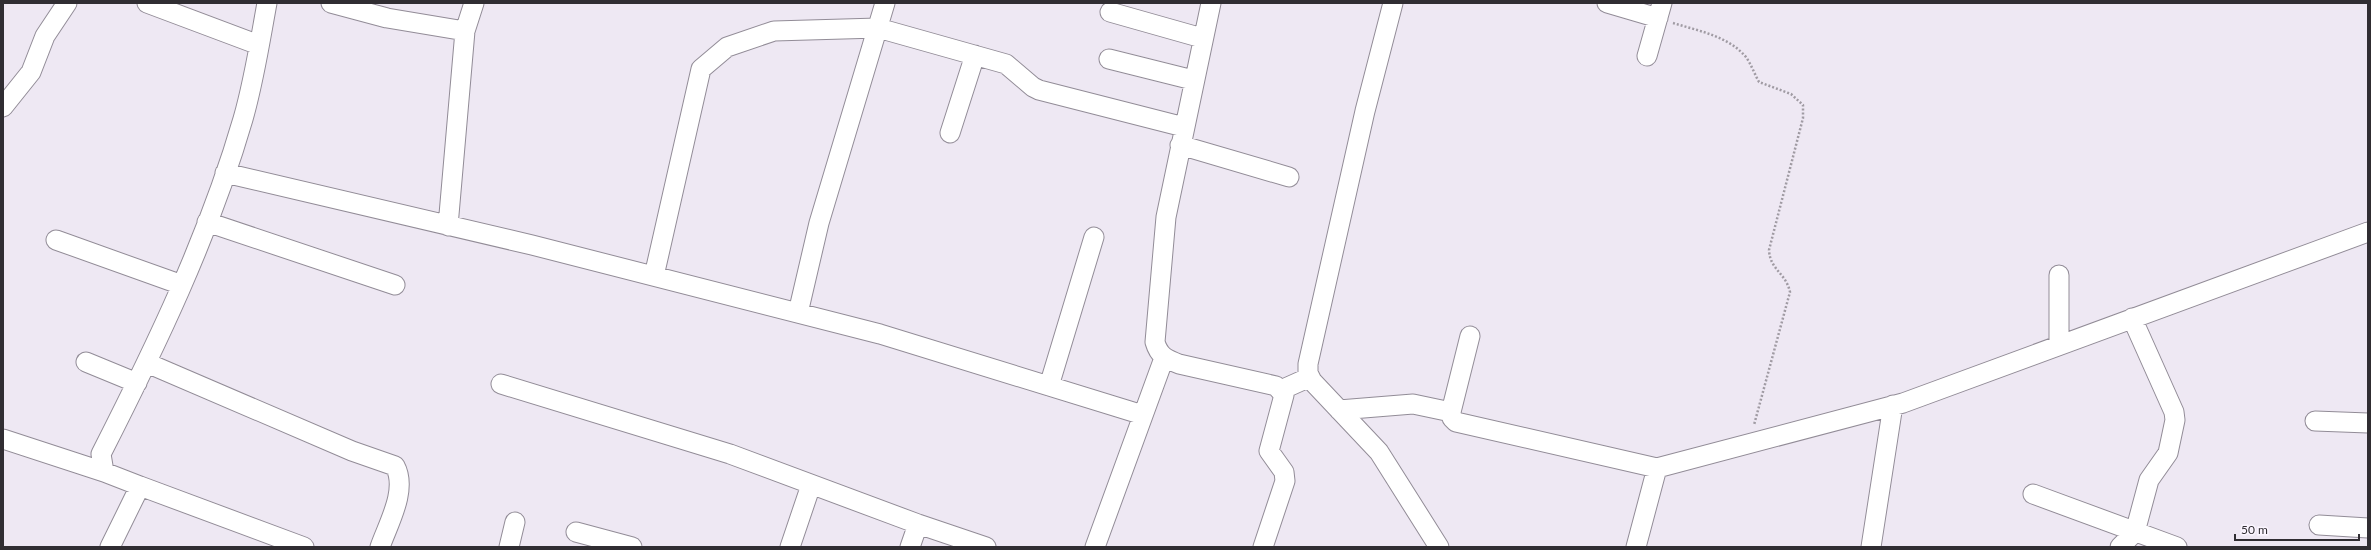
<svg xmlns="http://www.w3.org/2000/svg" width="2371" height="550" font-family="Lato,sans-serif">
<rect width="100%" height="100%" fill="#eee8f3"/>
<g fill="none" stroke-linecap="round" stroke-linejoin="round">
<defs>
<path id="minor" d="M 147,3 L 259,45
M 331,3 L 387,18 L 465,31
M 1211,3 L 1166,217 L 1155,342 C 1159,356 1166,359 1179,364 L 1276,386 L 1284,395 L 1269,451 L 1284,472 L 1285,481 L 1263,547
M 1393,3 L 1365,111 L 1308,364 L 1308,373 L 1312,381 L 1379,452 L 1439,547
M 1607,3 L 1658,18
M 1110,12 L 1202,38
M 1647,56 L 1662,3
M 1109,59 L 1193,80
M 3,107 L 31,72 L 45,36 L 67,3
M 950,133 L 975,55
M 1180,145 L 1289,177
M 225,173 L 532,245 L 880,334 L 1143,415
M 207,222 L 395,285
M 448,226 L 465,31 L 474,3
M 56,240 L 182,285
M 654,276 L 701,69 L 727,47 L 774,31 L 878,28 L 1006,64 L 1033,87 L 1039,90 L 1184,127
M 798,313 L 819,223 L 885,3
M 1470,336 L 1451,412 L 1452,418 L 1456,422 L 1657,468 L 1903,403 L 2368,232
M 2059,345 L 2059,275
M 86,362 L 137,383
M 147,363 L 352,451 L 395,466 C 408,490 388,524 380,547
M 501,384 L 730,454 L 918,524 L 986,547
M 1049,386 L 1094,237
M 1281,390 L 1310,377
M 1339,410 L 1413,404 L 1451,412
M 2315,421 L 2368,423
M 3,439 L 104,472
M 140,486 L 304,547
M 2033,494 L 2177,547
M 2319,525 L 2368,528
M 576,532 L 632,547
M 110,547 L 140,486 L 104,472 L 101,454 C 156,346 209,236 243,119 C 254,81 260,41 267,3
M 509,547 L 515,522
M 790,547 L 811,485
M 910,547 L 918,524
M 1095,547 L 1164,358
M 1636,547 L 1657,468
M 1871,547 L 1893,405
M 2120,547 L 2135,532 L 2149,480 L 2168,453 L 2175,420 L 2174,412 L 2132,318"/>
</defs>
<use href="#minor" stroke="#928c97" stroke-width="21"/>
<path stroke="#a09ba3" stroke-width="2.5" stroke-dasharray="2 2" stroke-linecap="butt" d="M 1673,23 C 1699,31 1728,36 1746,57 C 1751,64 1755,75 1759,82 L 1791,94 L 1803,105 L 1803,118 L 1769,250 C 1770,270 1786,273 1790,292 L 1754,425"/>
<use href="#minor" stroke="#fff" stroke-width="19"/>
</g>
<rect width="2371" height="550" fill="none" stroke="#302d32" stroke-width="8"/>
<path d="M2235 534v6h124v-6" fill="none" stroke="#302d32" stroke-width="2"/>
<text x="2241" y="534" font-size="12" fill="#302d32" stroke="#fbf6ff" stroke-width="3" paint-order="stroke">50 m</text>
</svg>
